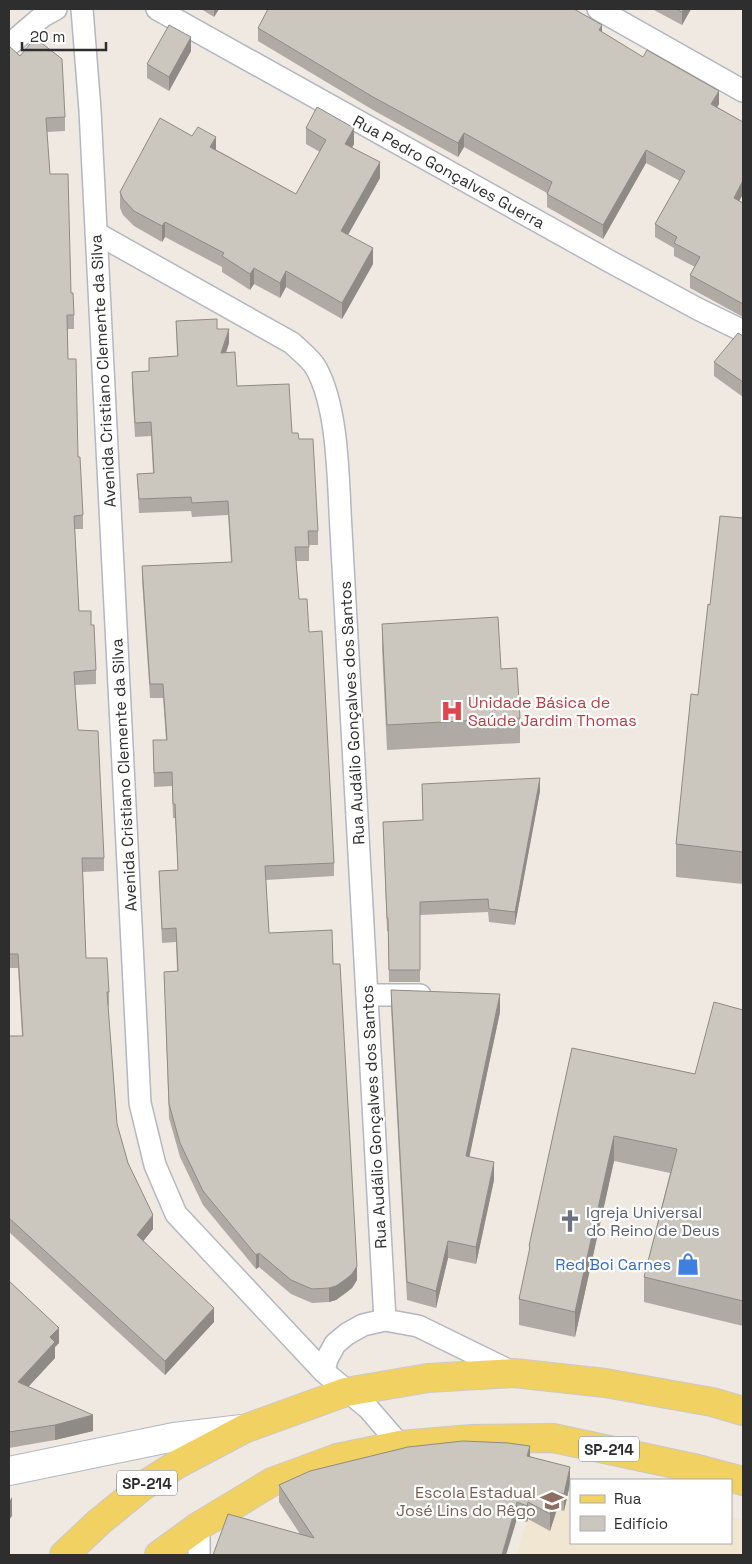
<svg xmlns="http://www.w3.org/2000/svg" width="752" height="1564" font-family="'Space Grotesk',sans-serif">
<rect width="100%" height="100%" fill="#efe9e1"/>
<path fill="#f0e6d1" d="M 539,1477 L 571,1484 L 571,1543 L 731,1543 L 731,1517 L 743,1520 L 743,1555 L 517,1555 Z"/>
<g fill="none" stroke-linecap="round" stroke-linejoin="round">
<defs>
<path id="minor" d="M 82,9 L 90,110 L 140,1103 L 155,1165 L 176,1214 L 324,1372 L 368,1408 L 400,1445
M 157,9 L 609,261 L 698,309 L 743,331
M 598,9 L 743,91
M 9,45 L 43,16 L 56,9
M 96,233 L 292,343 C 299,350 311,359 316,368 C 339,409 338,483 341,530 L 385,1320
M 368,995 L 420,995
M 324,1372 L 327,1359 L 335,1344 L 347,1334 L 363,1325 L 385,1320 L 418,1326 L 514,1373
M 199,1526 L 199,1555"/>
<path id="tertiary" d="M 9,1471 L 174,1437 L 242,1429"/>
<path id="primary" d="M 64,1555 L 99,1522 L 143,1486 L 176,1465 L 244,1429 L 346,1392 L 428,1378 L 514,1373 L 605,1383 L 712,1402 L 743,1411
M 159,1555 L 199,1526 L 272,1482 L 337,1458 L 400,1445 L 472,1439 L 553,1438 L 698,1469 L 743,1481"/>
</defs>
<use href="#minor" stroke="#b4b7c1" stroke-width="24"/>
<use href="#tertiary" stroke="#b4b7c1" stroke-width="30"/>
<use href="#primary" stroke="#c9c9c9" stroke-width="30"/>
<use href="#minor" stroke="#fff" stroke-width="21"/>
<use href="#tertiary" stroke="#fff" stroke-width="28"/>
<use href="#primary" stroke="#f2d163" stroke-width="28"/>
</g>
<path fill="#afaba4" d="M 201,9 L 219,9 L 214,17 Z
M 652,9 L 691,9 L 682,25 Z
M 258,28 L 602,32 L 719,104 L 717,107 L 743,122 L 743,194 L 739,201 L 743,203 L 743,317 L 690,288 L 690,275 L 695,267 L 674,256 L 674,248 L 655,237 L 655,224 L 680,181 L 646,163 L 603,239 L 547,207 L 547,193 L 464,147 L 458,157 L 373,110 L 258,41 Z
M 9,46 L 65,117 L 65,131 L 47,132 L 50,174 L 71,293 L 74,315 L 74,329 L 68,329 L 68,359 L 83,515 L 83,529 L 75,529 L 79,611 L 91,625 L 96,670 L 96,684 L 75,685 L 78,730 L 104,858 L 104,871 L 83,872 L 86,958 L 109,992 L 109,1006 L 108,1006 L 117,1124 L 128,1163 L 153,1229 L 143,1241 L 214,1322 L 165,1375 L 9,1232 L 9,1036 L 22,1036 L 18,968 L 9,968 Z
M 191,51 L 169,91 L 147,78 L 147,64 Z
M 306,128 L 354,144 L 352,147 L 380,178 L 348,235 L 373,264 L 342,319 L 286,287 L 280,298 L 254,284 L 250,290 L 222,272 L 222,267 L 165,237 L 162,242 L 134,226 L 123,215 L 120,208 L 120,192 L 192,136 L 296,194 L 320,152 L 306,144 Z
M 176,321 L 217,329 L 229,343 L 226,353 L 237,386 L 299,439 L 318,531 L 318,545 L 309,545 L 309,561 L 296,561 L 299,599 L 309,632 L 334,863 L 334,876 L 266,880 L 269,933 L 333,964 L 357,1280 L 352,1288 L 346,1293 L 336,1300 L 329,1302 L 312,1303 L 291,1294 L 259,1267 L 256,1269 L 203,1205 L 180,1157 L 169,1118 L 164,972 L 177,971 L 176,942 L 162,943 L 159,871 L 178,870 L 175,818 L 173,818 L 172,786 L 154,787 L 153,740 L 166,740 L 163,698 L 150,698 L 142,580 L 142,566 L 231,562 L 228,515 L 192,517 L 191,511 L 139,513 L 137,474 L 153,473 L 151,436 L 135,437 L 132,386 L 132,372 L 149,371 L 149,358 L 177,356 Z
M 743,336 L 743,397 L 714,376 L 714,362 Z
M 743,518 L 743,884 L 676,877 L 676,844 L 698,695 L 710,605 Z
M 382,624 L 501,669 L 520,718 L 520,743 L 387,750 L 382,649 Z
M 422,784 L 540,791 L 515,925 L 489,922 L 488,912 L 420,915 L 420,982 L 389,982 L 388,931 L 387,931 L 383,822 L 423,820 Z
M 391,990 L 500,1012 L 469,1157 L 494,1180 L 476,1264 L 448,1258 L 436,1308 L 407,1300 L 391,1008 Z
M 743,1010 L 743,1326 L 644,1302 L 644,1277 L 670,1173 L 614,1161 L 575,1337 L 519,1325 L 519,1299 L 529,1254 L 529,1246 L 572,1048 L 695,1074 Z
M 9,1281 L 59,1343 L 55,1347 L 55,1358 L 28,1387 L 93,1431 L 55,1440 L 9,1448 Z
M 530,1456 L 570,1484 L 564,1511 L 557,1509 L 550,1531 L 528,1519 L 527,1522 L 517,1519 L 213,1555 L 300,1534 L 279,1502 L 279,1485 Z"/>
<path fill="#8e8b86" d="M 214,9 L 219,9 L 214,17 Z
M 683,9 L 691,9 L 682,25 L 682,12 Z
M 602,25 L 602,38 L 599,30 Z
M 191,37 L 191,51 L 169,91 L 169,77 Z
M 719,91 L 719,104 L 711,118 L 711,104 Z
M 354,128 L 354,144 L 345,160 L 345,144 Z
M 464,133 L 464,147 L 458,157 L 458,143 Z
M 216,137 L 216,153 L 210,147 Z
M 646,150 L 646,163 L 603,239 L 603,225 Z
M 380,162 L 380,178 L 341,247 L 341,231 Z
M 743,180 L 743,194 L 734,211 L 734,198 Z
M 165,222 L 165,237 L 162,242 L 162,226 Z
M 373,248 L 373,264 L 342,319 L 342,303 Z
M 254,268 L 254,284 L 250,290 L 250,274 Z
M 286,271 L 286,287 L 280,298 L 280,283 Z
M 229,329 L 229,343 L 221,367 L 221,353 Z
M 540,778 L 540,791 L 515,925 L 515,912 Z
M 500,994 L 500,1012 L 466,1173 L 466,1156 Z
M 614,1136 L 614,1161 L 575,1337 L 575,1312 Z
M 494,1162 L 494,1180 L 476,1264 L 476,1247 Z
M 153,1215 L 153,1229 L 137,1249 L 137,1235 Z
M 448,1241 L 448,1258 L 436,1308 L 436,1291 Z
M 259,1253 L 259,1267 L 256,1269 L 256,1255 Z
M 357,1266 L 357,1280 L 352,1288 L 336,1300 L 329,1302 L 329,1288 Z
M 214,1308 L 214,1322 L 165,1375 L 165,1361 Z
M 59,1328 L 59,1343 L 55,1347 L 55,1358 L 18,1398 L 18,1382 L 50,1337 Z
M 93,1415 L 93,1431 L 55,1440 L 55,1425 Z
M 530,1446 L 530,1463 L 527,1456 Z
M 570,1467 L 570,1484 L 564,1511 L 564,1494 Z
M 557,1492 L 557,1509 L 550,1531 L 550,1514 Z
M 12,1497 L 12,1516 L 9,1520 L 9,1502 Z
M 517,1502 L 517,1519 L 506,1555 L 502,1555 Z
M 528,1502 L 528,1519 L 527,1522 L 527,1506 Z"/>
<path fill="#cbc7bf" stroke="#8e8b86" d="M 268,9 L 574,9 L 602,25 L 599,30 L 643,57 L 647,50 L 719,91 L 711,104 L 743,122 L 743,180 L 734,198 L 743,203 L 743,304 L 690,275 L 700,257 L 674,243 L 677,237 L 655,224 L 685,171 L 646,150 L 603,225 L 547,194 L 552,182 L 464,133 L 458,143 L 373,97 L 258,28 Z
M 676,9 L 683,9 L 682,12 Z
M 169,25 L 191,37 L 169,77 L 147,64 Z
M 35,38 L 62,59 L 65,117 L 46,118 L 50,174 L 68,174 L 71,293 L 73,293 L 74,315 L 67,315 L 68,359 L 76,359 L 78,457 L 80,457 L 83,515 L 74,516 L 79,611 L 91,611 L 91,625 L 94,625 L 96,670 L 74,672 L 78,730 L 98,731 L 104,858 L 82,858 L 86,958 L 107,958 L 109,992 L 107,992 L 117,1124 L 128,1163 L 153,1215 L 137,1235 L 214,1308 L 165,1361 L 9,1218 L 9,1036 L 23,1036 L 18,954 L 9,954 L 9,46 L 20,56 Z
M 317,107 L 354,128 L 345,144 L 380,162 L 341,231 L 373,248 L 342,303 L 286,271 L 280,283 L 254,268 L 250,274 L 222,256 L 224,253 L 165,222 L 162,226 L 134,211 L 123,199 L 120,192 L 160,118 L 192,136 L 198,127 L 216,137 L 210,147 L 296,194 L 326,140 L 306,128 Z
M 217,319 L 217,329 L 229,329 L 221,353 L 235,352 L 237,386 L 289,384 L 292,433 L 298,433 L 299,439 L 313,439 L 318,531 L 308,531 L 309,547 L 295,547 L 299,599 L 307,599 L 309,632 L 322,631 L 334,863 L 265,866 L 269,933 L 332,930 L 333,964 L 340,964 L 357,1266 L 352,1274 L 346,1279 L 336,1286 L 329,1288 L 312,1289 L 291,1280 L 259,1253 L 256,1255 L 203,1191 L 180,1143 L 169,1104 L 164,972 L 178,971 L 176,928 L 162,929 L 159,871 L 178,870 L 175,804 L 173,804 L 172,772 L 154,773 L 153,740 L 167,740 L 163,684 L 150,684 L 142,566 L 232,562 L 228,501 L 192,503 L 191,497 L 139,499 L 137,474 L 154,473 L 151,422 L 135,423 L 132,372 L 149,371 L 149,358 L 178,356 L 176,321 Z
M 738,333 L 743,336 L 743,382 L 714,362 Z
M 720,516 L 743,518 L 743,852 L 676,844 L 691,694 L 698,695 L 708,604 L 710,605 Z
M 498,617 L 501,669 L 517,668 L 520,718 L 387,725 L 382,624 Z
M 540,778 L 515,912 L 489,909 L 488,899 L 420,902 L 420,970 L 389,970 L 388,918 L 387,918 L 383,822 L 423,820 L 422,784 Z
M 391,990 L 500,994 L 466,1156 L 494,1162 L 476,1247 L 448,1241 L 436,1291 L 407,1282 Z
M 714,1002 L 743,1010 L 743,1301 L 644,1277 L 677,1149 L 614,1136 L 575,1312 L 519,1299 L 530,1247 L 529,1246 L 572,1048 L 695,1074 Z
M 9,1281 L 59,1328 L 50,1337 L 55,1342 L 18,1382 L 93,1415 L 55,1425 L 9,1432 Z
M 463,1441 L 508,1443 L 530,1446 L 527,1456 L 570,1467 L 564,1494 L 557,1492 L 550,1514 L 528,1502 L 527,1506 L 517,1502 L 502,1555 L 213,1555 L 228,1514 L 314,1538 L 279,1485 L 310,1471 L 408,1447 Z"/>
<defs>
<symbol id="hospital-bare" viewBox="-9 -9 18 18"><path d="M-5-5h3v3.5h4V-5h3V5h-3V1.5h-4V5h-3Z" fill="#e0444e" stroke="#fff" stroke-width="2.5" paint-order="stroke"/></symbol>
<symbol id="church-bare" viewBox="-9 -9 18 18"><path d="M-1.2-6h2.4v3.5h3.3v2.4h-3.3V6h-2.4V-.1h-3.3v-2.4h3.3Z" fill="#6b7280" stroke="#fff" stroke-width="2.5" paint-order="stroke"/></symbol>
<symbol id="shop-bare" viewBox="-9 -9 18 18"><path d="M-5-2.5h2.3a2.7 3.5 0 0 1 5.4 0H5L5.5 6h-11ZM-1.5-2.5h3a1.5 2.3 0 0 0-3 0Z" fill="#3f7fe0" stroke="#fff" stroke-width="2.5" paint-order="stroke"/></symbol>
<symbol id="school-bare" viewBox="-9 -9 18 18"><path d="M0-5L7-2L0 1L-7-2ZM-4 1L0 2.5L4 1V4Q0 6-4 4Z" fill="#8d6e63" stroke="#fff" stroke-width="2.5" paint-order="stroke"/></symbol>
</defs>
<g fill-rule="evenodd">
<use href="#hospital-bare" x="436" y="695" width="32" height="32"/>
<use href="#church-bare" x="554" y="1205" width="32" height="32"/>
<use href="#shop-bare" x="672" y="1248" width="32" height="32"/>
<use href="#school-bare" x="536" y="1485" width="32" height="32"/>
</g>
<g text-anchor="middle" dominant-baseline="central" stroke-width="4.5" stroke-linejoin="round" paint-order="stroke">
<g fill="#fff" stroke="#6d6d6d" stroke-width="1">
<rect x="579" y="1436.5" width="60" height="25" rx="4"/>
<rect x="117" y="1470.5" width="60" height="25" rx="4"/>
</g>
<g font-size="15" font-weight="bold" fill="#2e2e2e">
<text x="609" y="1449">SP-214</text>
<text x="147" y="1483">SP-214</text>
</g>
<g font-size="16" fill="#2e2e2e" stroke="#fff">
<text transform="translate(449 172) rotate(29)">Rua Pedro Gonçalves Guerra</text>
<text transform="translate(103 371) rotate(-93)">Avenida Cristiano Clemente da Silva</text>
<text transform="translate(352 713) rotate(-93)">Rua Audálio Gonçalves dos Santos</text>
<text transform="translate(124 775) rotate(-93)">Avenida Cristiano Clemente da Silva</text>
<text transform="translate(374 1117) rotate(-93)">Rua Audálio Gonçalves dos Santos</text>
</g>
<g font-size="16" fill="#be3a42" stroke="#fff" text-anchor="start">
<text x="468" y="702">Unidade Básica de<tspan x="468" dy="18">Saúde Jardim Thomas</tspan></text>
</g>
<g font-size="16" fill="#5b616d" stroke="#fff" text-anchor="start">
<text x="586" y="1212">Igreja Universal<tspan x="586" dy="18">do Reino de Deus</tspan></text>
</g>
<g font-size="16" fill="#366cbe" stroke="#fff" text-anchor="end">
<text x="671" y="1264">Red Boi Carnes</text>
</g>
<g font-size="16" fill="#785e54" stroke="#fff" text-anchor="end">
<text x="536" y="1492">Escola Estadual<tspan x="536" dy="18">José Lins do Rêgo</tspan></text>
</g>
</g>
<rect width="752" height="1564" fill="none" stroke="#2e2e2e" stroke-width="20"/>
<rect x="570" y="1479" width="162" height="65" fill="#ffffff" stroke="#ababab"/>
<rect x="580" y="1495" width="25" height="8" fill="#f2d163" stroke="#ababab"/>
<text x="614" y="1504" font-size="15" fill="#2e2e2e">Rua</text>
<rect x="580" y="1516" width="25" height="15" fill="#cbc7bf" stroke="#ababab"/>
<text x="614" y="1529" font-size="15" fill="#2e2e2e">Edifício</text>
<path d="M22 42v8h84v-8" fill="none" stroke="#2e2e2e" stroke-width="2.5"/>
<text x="30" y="42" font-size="15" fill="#2e2e2e" stroke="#ffffff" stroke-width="4" paint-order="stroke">20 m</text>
</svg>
